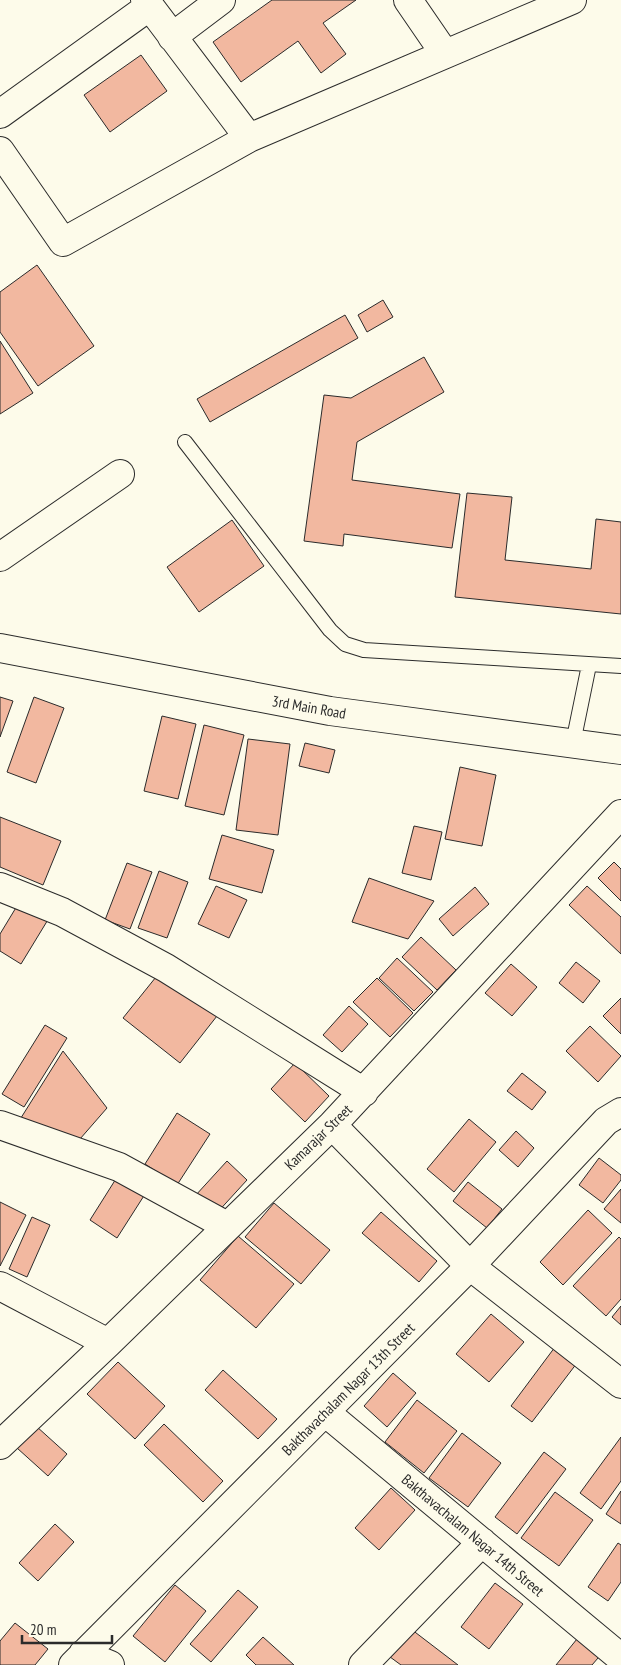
<svg xmlns="http://www.w3.org/2000/svg" width="621" height="1665" font-family="'PT Sans Narrow',sans-serif">
<rect width="100%" height="100%" fill="#fdfbea"/>
<path fill="#f2b8a0" stroke="#2b2b2b" d="M 272,0 L 356,0 L 323,23 L 346,54 L 321,73 L 298,41 L 241,82 L 213,42 Z
M 141,55 L 167,91 L 110,132 L 84,95 Z
M 37,265 L 94,346 L 38,386 L 0,332 L 0,292 Z
M 383,300 L 393,317 L 367,332 L 358,315 Z
M 345,315 L 358,338 L 210,422 L 197,399 Z
M 0,341 L 33,393 L 0,414 Z
M 424,357 L 444,392 L 357,442 L 352,480 L 460,494 L 452,548 L 344,534 L 343,546 L 304,541 L 324,395 L 351,398 Z
M 467,493 L 512,497 L 505,560 L 591,569 L 596,519 L 621,522 L 621,614 L 455,597 Z
M 232,520 L 264,566 L 199,612 L 167,567 Z
M 0,697 L 13,701 L 0,737 Z
M 34,697 L 64,708 L 36,783 L 7,772 Z
M 162,716 L 196,724 L 178,799 L 144,791 Z
M 204,725 L 244,735 L 224,815 L 185,806 Z
M 248,739 L 290,744 L 278,835 L 236,830 Z
M 305,743 L 335,750 L 329,773 L 299,766 Z
M 460,767 L 496,775 L 482,846 L 445,839 Z
M 0,817 L 61,841 L 43,885 L 0,867 Z
M 414,826 L 442,832 L 431,880 L 402,873 Z
M 222,835 L 274,850 L 262,893 L 209,879 Z
M 614,862 L 621,869 L 621,901 L 598,878 Z
M 127,863 L 152,872 L 130,929 L 105,920 Z
M 159,871 L 188,882 L 167,938 L 138,928 Z
M 369,878 L 434,901 L 408,939 L 352,922 Z
M 216,886 L 247,900 L 229,938 L 198,924 Z
M 587,886 L 621,917 L 621,954 L 569,905 Z
M 475,887 L 489,904 L 453,936 L 439,919 Z
M 20,901 L 49,918 L 21,964 L 0,951 L 0,934 Z
M 421,937 L 456,970 L 437,990 L 402,957 Z
M 397,958 L 433,992 L 414,1011 L 379,978 Z
M 576,962 L 600,981 L 583,1003 L 559,983 Z
M 511,964 L 537,987 L 512,1016 L 485,993 Z
M 160,972 L 217,1016 L 180,1063 L 123,1018 Z
M 377,978 L 413,1013 L 390,1037 L 353,1002 Z
M 621,998 L 621,1034 L 603,1016 Z
M 349,1006 L 368,1024 L 342,1052 L 323,1035 Z
M 45,1025 L 67,1038 L 24,1107 L 2,1094 Z
M 590,1026 L 621,1056 L 598,1082 L 566,1051 Z
M 63,1051 L 107,1108 L 73,1147 L 19,1121 Z
M 295,1063 L 329,1096 L 305,1122 L 271,1089 Z
M 522,1073 L 546,1092 L 532,1110 L 507,1091 Z
M 177,1113 L 210,1134 L 177,1185 L 145,1164 Z
M 469,1119 L 496,1142 L 454,1192 L 427,1169 Z
M 516,1131 L 534,1148 L 518,1167 L 499,1150 Z
M 599,1158 L 621,1175 L 621,1180 L 603,1203 L 579,1185 Z
M 227,1161 L 247,1180 L 215,1215 L 195,1196 Z
M 119,1174 L 147,1191 L 117,1238 L 90,1220 Z
M 468,1182 L 502,1209 L 487,1228 L 453,1201 Z
M 621,1189 L 621,1223 L 604,1209 Z
M 0,1202 L 26,1215 L 0,1266 Z
M 274,1203 L 330,1250 L 301,1284 L 245,1237 Z
M 588,1210 L 612,1233 L 563,1285 L 540,1262 Z
M 381,1212 L 437,1261 L 419,1282 L 362,1233 Z
M 32,1217 L 50,1225 L 27,1277 L 9,1269 Z
M 238,1236 L 294,1284 L 256,1328 L 200,1280 Z
M 619,1237 L 621,1239 L 621,1299 L 606,1316 L 573,1286 Z
M 621,1306 L 621,1325 L 612,1317 Z
M 491,1314 L 524,1342 L 489,1382 L 456,1354 Z
M 555,1347 L 577,1363 L 532,1422 L 511,1406 Z
M 118,1362 L 165,1406 L 135,1439 L 87,1394 Z
M 223,1370 L 277,1419 L 258,1439 L 205,1390 Z
M 393,1373 L 416,1393 L 387,1427 L 364,1406 Z
M 417,1400 L 457,1431 L 424,1473 L 385,1442 Z
M 164,1424 L 223,1481 L 203,1502 L 144,1445 Z
M 36,1426 L 67,1454 L 48,1476 L 17,1448 Z
M 462,1433 L 501,1463 L 468,1507 L 429,1478 Z
M 621,1437 L 621,1481 L 601,1509 L 580,1493 Z
M 544,1452 L 566,1469 L 517,1534 L 495,1517 Z
M 391,1488 L 415,1510 L 379,1550 L 355,1528 Z
M 621,1491 L 621,1524 L 606,1514 Z
M 555,1492 L 593,1520 L 559,1566 L 521,1538 Z
M 55,1524 L 74,1542 L 38,1581 L 19,1563 Z
M 618,1543 L 621,1545 L 621,1582 L 608,1601 L 588,1587 Z
M 495,1583 L 523,1604 L 489,1649 L 461,1627 Z
M 175,1585 L 206,1611 L 165,1662 L 133,1636 Z
M 238,1590 L 258,1607 L 211,1662 L 190,1644 Z
M 15,1623 L 48,1649 L 35,1665 L 0,1665 L 0,1641 Z
M 407,1626 L 458,1665 L 401,1665 L 386,1654 Z
M 581,1634 L 604,1651 L 592,1665 L 556,1665 Z
M 263,1637 L 294,1665 L 256,1665 L 246,1655 Z"/>
<g fill="none" stroke-linecap="round" stroke-linejoin="round">
<defs>
<path id="lane" d="M 185,442 L 330,630 L 345,644 L 364,650 L 621,666
M 573,743 L 589,665"/>
<path id="street" d="M 145,0 L 249,138
M 408,0 L 445,54
M 172,37 L 221,0
M 0,114 L 150,6
M 0,151 L 63,242 L 249,138 L 572,0
M 0,557 L 120,474
M 0,887 L 62,912 L 166,968 L 364,1092
M 0,1125 L 119,1167 L 227,1226
M 332,1125 L 470,1266 L 621,1384
M 0,1286 L 108,1343
M 325,1412 L 621,1658
M 0,1445 L 108,1343 L 332,1125 L 621,814
M 83,1654 L 110,1665
M 73,1665 L 470,1266 L 606,1121 L 621,1112
M 363,1665 L 482,1542"/>
<path id="secondary" d="M 0,648 L 330,711 L 621,750"/>
</defs>
<use href="#lane" stroke="#2b2b2b" stroke-width="16"/>
<use href="#street" stroke="#2b2b2b" stroke-width="30"/>
<use href="#secondary" stroke="#2b2b2b" stroke-width="30"/>
<use href="#lane" stroke="#fdfbea" stroke-width="14"/>
<use href="#street" stroke="#fdfbea" stroke-width="28"/>
<use href="#secondary" stroke="#fdfbea" stroke-width="28"/>
</g>
<g text-anchor="middle" dominant-baseline="central" stroke-width="4" stroke-linejoin="round" paint-order="stroke">
<g font-size="15" fill="#2b2b2b" stroke="#fdfbea">
<text transform="translate(309 707) rotate(10)">3rd Main Road</text>
<text transform="translate(318 1137) rotate(-44)">Kamarajar Street</text>
<text transform="translate(348 1389) rotate(-45)">Bakthavachalam Nagar 13th Street</text>
<text transform="translate(473 1535) rotate(40)">Bakthavachalam Nagar 14th Street</text>
</g>
</g>
<path d="M22 1635v8h90v-8" fill="none" stroke="#2b2b2b" stroke-width="2.5"/>
<text x="30" y="1635" font-size="15" fill="#2b2b2b" stroke="#fdfbea" stroke-width="4" paint-order="stroke">20 m</text>
</svg>
